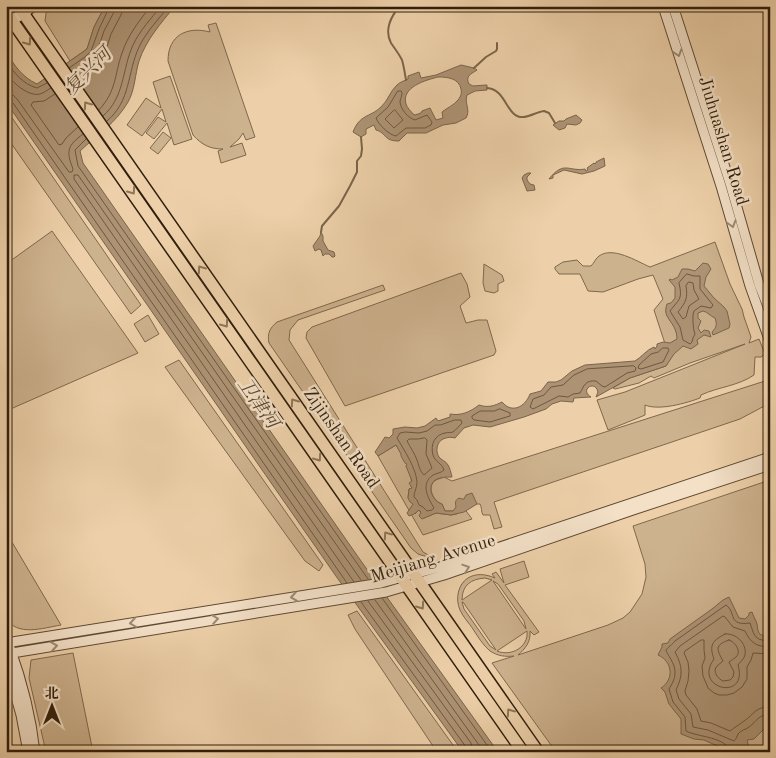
<svg xmlns="http://www.w3.org/2000/svg" width="776" height="758" font-family="'Old Standard TT','Noto Serif SC',serif">
<rect width="100%" height="100%" fill="#edd0a9"/>
<filter id="stains"><feTurbulence type="fractalNoise" baseFrequency=".004" numOctaves="4"/><feColorMatrix values="0 0 0 0 .2 0 0 0 0 .09 0 0 0 0 .02 0 0 0 .5 -.17"/></filter>
<radialGradient id="worn" r=".72"><stop offset=".6" stop-color="#630" stop-opacity="0"/><stop offset="1" stop-color="#630" stop-opacity=".3"/></radialGradient>
<path fill="#cdb28e" stroke="#7f684d" fill-rule="evenodd" d="M 47,6 L 105,6 L 94,27 L 87,49 L 70,61 L 45,21 Z
M 216,23 L 255,137 L 246,140 L 243,133 L 239,139 L 230,147 L 242,143 L 246,155 L 221,163 L 218,151 L 223,149 C 210,149 202,145 193,135 L 168,61 C 168,35 187,26 210,32 L 208,25 Z
M 170,76 L 192,139 L 174,145 L 167,123 L 154,139 L 146,133 L 158,117 L 166,122 L 162,109 L 142,136 L 127,125 L 146,98 L 161,108 L 153,82 Z
M 6,109 L 141,305 L 131,314 L 6,136 Z
M 163,132 L 171,138 L 158,154 L 150,148 Z
M 52,231 L 138,353 L 6,411 L 6,264 Z
M 715,242 L 730,284 L 742,309 L 744,317 L 751,337 L 749,343 L 759,339 L 765,354 L 761,357 L 755,357 L 754,375 C 738,386 718,387 701,395 L 700,398 C 687,403 659,411 645,405 L 645,415 L 638,418 L 608,430 L 597,400 L 625,392 L 745,344 L 690,363 L 654,378 L 651,376 L 639,383 L 615,389 L 613,388 L 630,378 L 666,366 L 670,359 L 654,310 L 663,299 L 653,275 L 638,279 L 603,292 L 588,291 L 580,274 L 559,274 L 555,269 L 555,267 L 563,262 L 577,260 L 583,266 L 591,266 C 594,263 596,258 599,256 C 613,246 636,261 650,267 Z
M 484,264 L 502,275 L 504,281 L 498,284 L 498,291 L 494,293 L 485,291 L 483,283 Z
M 461,273 L 467,284 L 470,297 L 460,306 L 466,323 L 478,320 L 487,320 L 496,351 L 494,355 L 345,406 L 306,338 L 307,332 L 312,327 Z
M 383,285 L 385,290 L 298,320 L 290,330 L 289,340 L 423,552 L 432,557 L 431,558 L 418,554 L 411,548 L 269,343 C 267,333 270,328 277,322 Z
M 148,315 L 159,334 L 145,342 L 134,324 Z
M 179,360 L 323,565 L 319,571 L 305,561 L 165,367 Z
M 765,381 L 770,397 L 770,403 L 740,419 L 494,502 L 502,527 L 494,529 L 490,515 L 483,515 C 481,512 482,507 480,504 L 461,504 L 472,519 L 423,535 L 378,456 L 396,445 L 408,465 L 406,466 C 410,473 412,480 412,488 L 409,489 L 408,498 L 413,503 L 413,505 L 411,507 L 415,514 L 419,510 L 424,518 L 436,513 L 451,515 L 457,514 L 456,508 L 453,511 L 445,511 L 442,504 C 433,501 426,486 436,480 C 438,479 442,478 444,477 L 452,481 Z
M 770,480 L 770,752 L 556,752 L 492,663 L 514,656 C 505,657 498,656 490,651 C 483,645 478,637 473,629 C 469,623 463,617 460,610 C 455,599 458,584 468,578 C 476,573 486,574 495,578 L 492,574 L 496,572 L 504,583 L 500,569 L 524,561 L 529,577 L 505,585 L 539,632 L 534,635 L 530,631 C 531,642 525,649 518,655 L 608,625 L 623,618 L 630,612 L 642,594 L 646,577 L 645,564 L 633,526 ZM 485,578 L 492,580 L 462,600 C 462,585 471,579 485,578 ZM 493,581 L 498,584 L 524,621 L 526,629 ZM 462,602 L 463,602 L 496,650 L 490,646 L 464,609 ZM 527,631 C 529,647 511,657 497,651 Z
M 6,532 L 61,625 C 43,628 17,637 6,618 Z
M 357,611 L 458,752 L 437,752 L 355,629 L 348,615 Z
M 73,653 L 93,752 L 46,752 L 29,678 L 31,660 Z"/>
<path fill="#ad9374" stroke="#7b644a" fill-rule="evenodd" d="M 105,6 L 175,6 C 161,23 146,40 139,61 C 135,74 135,90 128,102 C 116,123 97,135 80,151 L 83,163 L 361,561 L 498,752 L 463,752 L 338,579 L 6,102 L 6,52 C 15,66 22,77 37,84 L 87,49 L 94,27 Z
M 461,65 L 474,68 L 477,70 C 471,74 465,76 469,84 L 473,86 L 486,85 L 487,85 L 487,90 L 475,91 L 467,95 C 464,103 471,110 466,118 L 456,123 L 443,125 L 426,133 L 407,133 L 399,141 C 383,141 387,133 376,130 L 374,125 L 366,129 L 366,134 L 361,137 L 353,132 C 360,114 369,118 381,107 C 388,101 390,91 397,85 C 400,82 404,81 408,79 L 408,76 L 419,72 L 421,78 L 436,75 ZM 438,77 C 447,77 459,78 461,89 C 462,93 461,96 458,100 C 454,105 447,108 442,112 L 443,118 L 436,120 L 430,108 L 422,111 L 421,113 L 415,115 L 413,114 C 411,111 407,108 406,104 C 401,87 426,80 438,77 Z
M 576,115 L 582,120 L 580,123 L 576,125 L 567,124 L 565,128 L 559,130 L 553,125 L 559,121 L 564,121 L 566,119 Z
M 604,158 L 605,166 L 594,171 L 582,174 L 564,170 L 553,175 L 553,178 L 549,179 C 564,160 569,172 585,169 L 586,171 L 588,170 L 587,168 L 594,163 L 595,164 L 596,163 L 596,162 Z
M 528,173 L 531,173 L 527,177 L 527,180 L 530,184 L 534,185 L 535,190 L 527,191 L 522,178 L 524,175 Z
M 321,232 L 323,236 L 323,241 L 328,250 L 334,252 L 335,256 L 334,257 L 332,257 L 329,254 L 325,254 L 323,256 L 321,250 L 319,249 L 315,251 L 313,246 L 320,236 Z
M 703,263 L 708,264 L 711,269 L 706,277 L 704,286 L 714,298 L 724,307 L 727,311 L 730,324 L 729,328 L 713,335 L 712,332 C 717,327 717,324 715,318 C 710,316 708,312 703,311 L 698,313 L 698,318 L 701,321 L 698,328 L 701,333 L 704,330 L 709,331 L 711,337 L 704,335 L 697,340 L 698,344 L 691,349 L 683,346 L 674,354 L 666,366 L 630,378 L 596,397 L 598,392 C 595,379 579,390 591,397 L 574,398 L 573,402 L 561,401 L 552,404 L 546,409 L 524,417 L 490,427 L 473,425 L 464,428 L 455,438 C 451,437 448,437 443,439 C 437,442 435,451 439,457 C 441,460 446,461 448,465 C 450,468 451,473 452,477 C 447,477 440,477 435,480 C 426,487 433,502 442,504 L 445,511 L 453,511 L 456,507 C 455,503 455,500 459,498 L 462,499 L 464,499 L 466,495 L 472,493 L 477,504 L 464,512 L 451,515 L 436,513 L 422,519 L 419,516 L 421,512 L 419,510 L 414,514 L 409,516 L 407,513 L 413,504 L 410,502 L 408,498 L 409,489 L 412,488 L 409,483 L 412,481 L 406,466 L 407,464 L 405,463 L 401,456 L 401,454 L 396,445 L 378,456 L 375,452 L 385,437 L 389,438 L 393,434 L 393,429 L 405,427 L 417,428 L 425,426 L 436,418 L 438,421 L 450,417 L 450,414 C 461,416 470,412 479,405 C 488,408 494,406 502,402 C 512,414 525,407 530,394 L 541,391 L 548,382 L 556,382 L 561,380 L 572,371 L 585,365 L 635,361 C 642,357 646,350 654,347 L 655,349 L 657,346 L 657,344 L 663,342 L 670,343 L 677,339 C 677,335 676,331 674,327 C 669,318 663,315 667,304 L 671,303 L 675,298 L 675,287 L 669,280 L 670,279 L 672,280 L 678,277 L 682,269 L 688,269 L 695,271 Z
M 729,597 L 739,618 L 745,619 L 749,615 L 749,613 L 752,612 C 753,616 756,620 757,624 C 758,633 759,638 770,634 L 770,723 L 754,739 L 747,740 L 749,747 L 751,749 L 751,752 L 731,752 L 704,740 L 694,739 L 681,734 L 681,719 L 669,704 L 665,692 L 661,688 C 675,679 672,661 658,655 L 662,647 L 662,644 L 668,643 L 670,639 L 712,609 L 723,600 Z"/>
<g fill="none" stroke-linecap="round" stroke-linejoin="round">
<path stroke="#6f5840" stroke-width="1" d="M 6,61 C 15,74 23,84 37,88 L 47,83
M 69,68 L 85,57 L 91,51 L 99,29 L 108,10 L 109,6
M 6,73 C 12,82 28,97 40,94 C 44,93 47,90 51,88
M 73,73 L 88,62 L 96,55 L 104,31 L 114,12 L 115,6
M 77,79 L 93,68 L 103,59 L 111,34 L 121,15 L 123,6
M 398,91 L 401,91 L 402,92 C 402,95 401,98 400,101 C 400,109 408,118 415,120 L 427,115 L 432,122 L 431,125 L 425,128 L 406,128 L 396,136 C 389,135 378,124 376,118 L 388,107 Z
M 6,94 L 13,95 L 17,99 L 69,172 L 72,172 L 73,169 C 66,151 67,146 83,134
M 55,94 L 44,101 L 33,102 L 31,105 L 59,145 L 62,144 L 66,138 L 78,127
M 6,100 L 10,101 L 13,103 L 347,583
M 99,110 C 117,90 114,76 122,53 C 128,35 139,21 151,6
M 395,110 L 403,120 L 394,128 L 385,119 L 393,111 Z
M 103,116 C 125,97 122,69 133,45 C 140,30 151,19 161,6
M 107,121 C 131,101 127,73 139,47 C 146,32 158,20 169,6
M 86,139 L 75,150 L 78,166 L 368,579
M 687,274 L 694,276 L 700,276 L 700,289 L 713,305 L 711,308 L 701,306 L 694,311 C 692,315 693,329 695,334 L 693,338 L 692,342 L 690,344 L 683,340 L 680,327 L 670,311 C 679,299 683,300 679,283 Z
M 689,282 L 693,283 L 694,290 L 699,299 L 689,306 L 686,317 L 683,319 L 678,312 C 686,302 688,298 686,286 Z
M 663,348 L 668,348 L 669,350 L 663,362 L 641,369 L 638,368 L 639,365 L 651,354 L 658,352 Z
M 634,366 L 636,368 L 635,371 L 627,373 L 605,387 L 602,386 L 596,381 C 585,380 584,386 580,393 L 573,394 L 568,397 L 559,396 L 533,409 L 530,407 L 533,399 L 544,395 L 551,387 L 563,385 L 574,375 L 587,369 Z
M 500,409 L 510,413 L 510,416 L 490,422 L 474,420 L 472,418 L 472,416 L 480,411 L 494,411 Z
M 455,420 L 461,420 L 462,423 C 460,425 456,430 453,432 C 451,433 448,432 445,433 C 435,435 430,444 433,455 C 435,462 442,463 444,470 C 441,473 437,473 433,475 C 420,484 428,498 434,508 L 432,510 L 427,511 L 423,507 L 419,505 L 417,500 L 414,497 C 414,492 417,488 417,482 C 416,468 404,450 397,438 L 400,433 L 405,432 L 419,433 L 427,431 L 435,425 L 440,425 Z
M 425,438 L 427,440 L 426,454 L 432,468 L 424,475 C 419,470 419,465 417,460 C 415,454 410,447 407,441 L 409,439 L 418,439 Z
M 354,582 L 74,179 L 74,175 L 78,175 L 361,580
M 382,598 L 492,752
M 375,600 L 484,752
M 368,601 L 471,743 L 473,752
M 361,602 L 466,747 L 467,752
M 725,634 C 736,633 747,643 745,655 C 744,659 740,662 738,665 C 749,702 692,689 714,659 C 709,645 712,641 725,634 Z
M 729,640 C 735,642 742,651 736,657 C 734,659 731,660 729,662 L 734,672 L 733,677 L 730,680 L 723,681 C 718,679 712,671 717,666 C 719,664 721,663 723,661 C 717,650 714,645 729,640 Z
M 770,646 C 757,648 750,642 745,631 L 733,627 L 725,617 L 723,616 L 680,646 L 675,652 C 683,667 683,675 676,690 L 679,699 L 691,714 L 693,727 L 708,730 L 734,741 C 736,739 737,737 738,734 C 741,730 745,730 749,727 C 757,721 758,715 770,714
M 770,654 L 753,653 L 751,660 L 747,667 L 747,679 L 742,687 L 734,693 L 727,695 L 719,695 L 714,693 L 708,688 L 703,676 L 702,666 L 705,658 L 704,650 L 704,640 L 701,640 L 685,651 L 684,653 L 688,662 L 689,671 L 688,681 L 685,691 L 686,695 L 697,709 L 701,721 L 711,723 L 730,731 C 735,727 739,725 744,721 C 755,714 754,707 770,707
M 730,752 C 728,737 697,737 686,731 L 685,717 L 673,702 L 669,689 C 672,684 675,679 675,673 C 676,664 666,653 666,650 C 667,648 673,644 675,641 L 726,605 C 737,613 727,626 750,623 C 754,635 755,642 770,640"/>
<path stroke="#7b644a" stroke-width="2" d="M 400,6 C 391,16 384,30 391,43 C 395,49 399,54 402,60 C 404,67 405,74 406,80
M 474,68 L 486,57 L 496,51 L 497,49 L 497,43
M 487,88 C 507,89 506,119 524,117 C 531,116 537,112 544,111 L 549,113 L 555,123
M 321,232 L 322,226 L 339,206 L 350,186 L 357,172 L 357,161 L 361,156 L 362,149 L 361,137"/>
<defs>
<path id="tertiary" d="M 663,6 L 721,186 L 750,286 L 770,342
M 673,6 L 730,183 L 759,284 L 770,312
M 6,643 L 381,583 L 440,567 L 770,457
M 10,648 C 22,681 31,716 35,752
M 6,654 L 386,592 L 444,575 L 633,510 L 770,465
M 6,662 L 21,715 L 28,752"/>
<path id="secondary" d="M 6,25 L 33,6"/>
<path id="primary" d="M 18,6 L 538,752
M 6,12 L 523,752"/>
</defs>
<use href="#tertiary" stroke="#604a33" stroke-width="11"/>
<use href="#secondary" stroke="#311e0c" stroke-width="12"/>
<use href="#primary" stroke="#311e0c" stroke-width="14"/>
<use href="#tertiary" stroke="#f3e0c7" stroke-width="9"/>
<use href="#secondary" stroke="#f3e0c7" stroke-width="10"/>
<use href="#primary" stroke="#edd0a9" stroke-width="11"/>
</g>
<defs><path id="oneway-chevron" d="M-2-3.5L2.5 0L-2 3.5" fill="none" stroke-width="1.6" stroke-linecap="round" stroke-linejoin="round" transform="scale(1.25)"/></defs>
<g stroke="#8f775a">
<use href="#oneway-chevron" transform="translate(28 42) rotate(55)"/>
<use href="#oneway-chevron" transform="translate(87 105) rotate(-125)"/>
<use href="#oneway-chevron" transform="translate(132 191) rotate(55)"/>
<use href="#oneway-chevron" transform="translate(201 269) rotate(-125)"/>
<use href="#oneway-chevron" transform="translate(225 324) rotate(55)"/>
<use href="#oneway-chevron" transform="translate(294 402) rotate(-125)"/>
<use href="#oneway-chevron" transform="translate(318 458) rotate(55)"/>
<use href="#oneway-chevron" transform="translate(387 535) rotate(-125)"/>
<use href="#oneway-chevron" transform="translate(421 606) rotate(55)"/>
<use href="#oneway-chevron" transform="translate(510 712) rotate(-125)"/>
</g>
<g stroke="#9c8973">
<use href="#oneway-chevron" transform="translate(678 53) rotate(72)"/>
<use href="#oneway-chevron" transform="translate(732 224) rotate(74)"/>
<use href="#oneway-chevron" transform="translate(466 568) rotate(-19)"/>
<use href="#oneway-chevron" transform="translate(294 597) rotate(171)"/>
<use href="#oneway-chevron" transform="translate(215 619) rotate(-9)"/>
<use href="#oneway-chevron" transform="translate(133 623) rotate(171)"/>
<use href="#oneway-chevron" transform="translate(54 646) rotate(-9)"/>
</g>
<g text-anchor="middle" dominant-baseline="central" stroke-width="5" stroke-linejoin="round" paint-order="stroke">
<g font-size="18" fill="#311e0c" stroke="#f3e0c7">
<text transform="translate(723 141) rotate(73)">Jiuhuashan Road</text>
<text transform="translate(341 438) rotate(55)">Zijinshan Road</text>
<text transform="translate(433 559) rotate(-17)">Meijiang Avenue</text>
</g>
<g font-size="19" font-style="italic" fill="#5c4730" stroke="#f3e0c7">
<text transform="translate(89 72) rotate(-45)">复兴河</text>
<text transform="translate(257 404) rotate(55)">卫津河</text>
</g>
</g>
<rect width="776" height="758" fill="none" stroke="#edd0a9" stroke-width="25"/>
<rect x="8" y="8" width="761" height="743" fill="none" stroke="#311e0c" stroke-width="2.5"/>
<rect x="12" y="12" width="751" height="733" fill="none" stroke="#311e0c"/>
<g transform="translate(52 706)" stroke="#f3e0c7" stroke-width="4" paint-order="stroke">
<path d="M0-4L9 19L0 12L-9 19Z" fill="#311e0c"/>
<text y="-8" font-size="14" font-weight="bold" text-anchor="middle" fill="#311e0c">北</text>
</g>
<rect width="100%" height="100%" filter="url(#stains)"/>
<rect width="100%" height="100%" fill="url(#worn)"/>
</svg>
